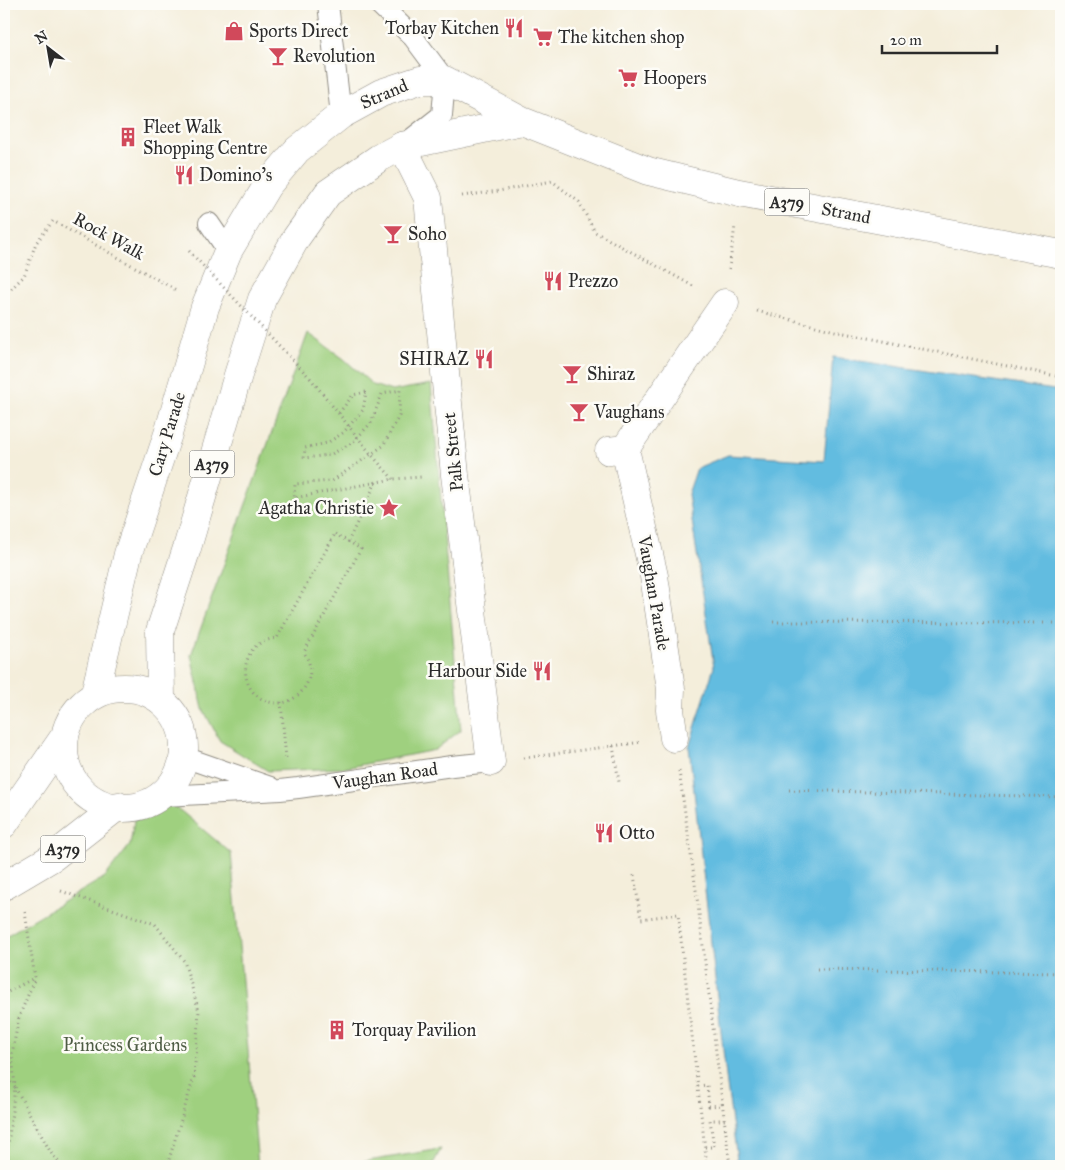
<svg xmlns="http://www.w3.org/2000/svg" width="1065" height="1170" font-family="'IM FELL Great Primer',serif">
<rect width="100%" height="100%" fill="#fdfcf7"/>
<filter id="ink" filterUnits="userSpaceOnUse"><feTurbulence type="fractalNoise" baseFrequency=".02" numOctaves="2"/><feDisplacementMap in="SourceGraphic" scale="10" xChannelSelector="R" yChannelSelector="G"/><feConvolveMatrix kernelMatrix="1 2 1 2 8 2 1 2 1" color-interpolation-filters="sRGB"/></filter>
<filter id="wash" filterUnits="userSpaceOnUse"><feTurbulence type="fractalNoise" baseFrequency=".0096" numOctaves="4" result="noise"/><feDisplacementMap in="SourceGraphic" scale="20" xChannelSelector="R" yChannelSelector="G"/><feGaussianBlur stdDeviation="1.12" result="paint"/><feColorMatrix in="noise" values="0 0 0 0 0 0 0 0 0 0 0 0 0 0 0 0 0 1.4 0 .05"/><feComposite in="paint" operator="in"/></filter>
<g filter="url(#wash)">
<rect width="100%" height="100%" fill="#f4eedb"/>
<path fill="#9fd07f" stroke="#657e55" d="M 308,333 L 344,359 L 373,385 L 392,391 L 431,384 L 461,730 L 435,750 L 345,768 L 268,771 L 220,741 L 203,709 L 191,655 Z
M 163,796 L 231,853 L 258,1166 L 4,1166 L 4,937 L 105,877 L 130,845 L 136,809 L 152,803 Z
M 441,1149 L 433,1164 L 433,1166 L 337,1166 Z"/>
<path fill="#62bce0" stroke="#467486" d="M 833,357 L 1061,391 L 1061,1166 L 738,1166 L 727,1085 L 689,747 L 714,667 L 688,494 L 697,468 L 728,455 L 824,461 Z"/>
</g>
<g filter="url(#ink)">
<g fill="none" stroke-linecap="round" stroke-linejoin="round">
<defs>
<path id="lane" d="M 328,4 L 341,115
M 379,4 L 413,37 L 445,80 L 442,115 L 405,144
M 209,223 L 228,251
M 184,757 L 270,787
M 163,796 L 280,790 L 298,788 L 452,766 L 491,762"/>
<path id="street" d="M 402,146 L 428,198 L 455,475 L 491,762
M 625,449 L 654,576 L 671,689 L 670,710 L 674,738
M 609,451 L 625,449 L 725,303"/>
<path id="primary" d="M64 748a60 60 0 1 1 120 0a60 60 0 1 1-120 0Z
M 95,693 L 128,554 L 168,434 L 205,307 L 228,251 L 267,186 L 297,150 L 341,115 L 381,93 L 420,80 L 445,80 L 522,121 L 648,171 L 739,193 L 1061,254
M 161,699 L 160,631 L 187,548 L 238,375 L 262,299 L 296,238 L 328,193 L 379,158 L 402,146 L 522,121
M 4,824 L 62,740
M 4,886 L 53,857 L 118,806"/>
</defs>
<use href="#lane" stroke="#908c83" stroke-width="22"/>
<use href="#street" stroke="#908c83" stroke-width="29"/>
<use href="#primary" stroke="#908c83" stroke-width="29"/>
<path stroke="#908c83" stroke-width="3" stroke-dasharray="1 4" stroke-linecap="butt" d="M 462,196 L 499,191 L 552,181 L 579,202 L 595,232 L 695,287
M 729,269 L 735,226
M 4,296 L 24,276 L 36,243 L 53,221 L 176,290
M 757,311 L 839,332 L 1061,377
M 310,378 L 371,454 L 393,479
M 339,413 L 353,395 L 366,392 L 363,410 L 343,433 L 327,443 L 305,448 L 304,458 L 330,455 L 353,442 L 371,423 L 382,394 L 400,390 L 399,416 L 383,446 L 332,481 L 295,484 L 294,498 L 393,479 L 422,477
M 335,534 L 361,549 L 304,652 C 307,658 310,663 310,670 C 310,688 293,705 275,703 C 252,701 240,678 248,658 C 253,644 264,640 277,638 Z
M 348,542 L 376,482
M 773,622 L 1061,623
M 281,702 L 286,759
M 613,746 L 619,782
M 524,758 L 642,742
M 679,771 L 697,897 L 730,1166
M 789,790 L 1061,797
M 634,875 L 641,919 L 678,914 L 707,1166
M 61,891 L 155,924 L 184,961 L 199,1011 L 194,1077 L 167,1166
M 25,912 L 35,978 L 19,1017 L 12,1054 L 15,1087 L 51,1153 L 62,1166
M 817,969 L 1061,973
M 4,994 L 34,978
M 4,1075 L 15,1087 L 7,1153 L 4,1158
M 698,1086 L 707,1085 L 709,1106 L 723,1105
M 705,1147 L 714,1147 L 710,1120 L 725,1120"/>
<use href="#lane" stroke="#fff" stroke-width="20"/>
<use href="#street" stroke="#fff" stroke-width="28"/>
<use href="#primary" stroke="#fff" stroke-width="28"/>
<path stroke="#908c83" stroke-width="3" stroke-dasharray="1 4" stroke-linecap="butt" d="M 189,251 L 310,378"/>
</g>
</g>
<defs>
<symbol id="restaurant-bare" viewBox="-9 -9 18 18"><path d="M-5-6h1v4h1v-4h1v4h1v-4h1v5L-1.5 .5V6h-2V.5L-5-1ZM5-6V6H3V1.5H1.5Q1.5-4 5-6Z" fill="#d1495b" stroke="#fdfcf7" stroke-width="2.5" paint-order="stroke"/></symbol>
<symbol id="shop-bare" viewBox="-9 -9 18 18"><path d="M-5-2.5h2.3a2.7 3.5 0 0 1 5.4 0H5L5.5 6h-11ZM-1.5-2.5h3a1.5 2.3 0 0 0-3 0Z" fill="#d1495b" stroke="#fdfcf7" stroke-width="2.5" paint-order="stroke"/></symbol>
<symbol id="supermarket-bare" viewBox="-9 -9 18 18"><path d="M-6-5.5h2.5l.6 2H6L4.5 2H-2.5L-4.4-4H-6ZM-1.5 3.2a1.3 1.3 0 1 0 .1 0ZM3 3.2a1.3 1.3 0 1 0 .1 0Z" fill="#d1495b" stroke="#fdfcf7" stroke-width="2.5" paint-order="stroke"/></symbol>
<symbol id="bar-bare" viewBox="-9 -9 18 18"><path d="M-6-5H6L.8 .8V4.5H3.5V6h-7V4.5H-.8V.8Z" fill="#d1495b" stroke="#fdfcf7" stroke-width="2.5" paint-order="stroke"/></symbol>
<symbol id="building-bare" viewBox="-9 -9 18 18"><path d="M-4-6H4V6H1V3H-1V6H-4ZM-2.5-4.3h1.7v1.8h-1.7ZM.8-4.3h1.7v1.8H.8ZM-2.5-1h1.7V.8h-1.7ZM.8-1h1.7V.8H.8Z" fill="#d1495b" stroke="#fdfcf7" stroke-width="2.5" paint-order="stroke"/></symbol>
<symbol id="sight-bare" viewBox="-9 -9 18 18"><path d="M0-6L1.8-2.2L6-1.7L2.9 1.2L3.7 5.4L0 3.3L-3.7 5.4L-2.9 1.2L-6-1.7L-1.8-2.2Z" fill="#d1495b" stroke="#fdfcf7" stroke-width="2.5" paint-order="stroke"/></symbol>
</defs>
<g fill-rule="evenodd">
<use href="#restaurant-bare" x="500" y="14" width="28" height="28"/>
<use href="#shop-bare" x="220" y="17" width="28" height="28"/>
<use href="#supermarket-bare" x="529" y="23" width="28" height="28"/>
<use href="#bar-bare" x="264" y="42" width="28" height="28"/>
<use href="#supermarket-bare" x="614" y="64" width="28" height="28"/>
<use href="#building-bare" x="114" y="123" width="28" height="28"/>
<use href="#restaurant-bare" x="170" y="161" width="28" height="28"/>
<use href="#bar-bare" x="379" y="220" width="28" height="28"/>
<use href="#restaurant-bare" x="539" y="267" width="28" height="28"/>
<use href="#restaurant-bare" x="470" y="345" width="28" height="28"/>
<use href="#bar-bare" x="558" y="360" width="28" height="28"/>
<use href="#bar-bare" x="565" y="398" width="28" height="28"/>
<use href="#sight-bare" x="375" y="494" width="28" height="28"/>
<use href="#restaurant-bare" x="528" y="657" width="28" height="28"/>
<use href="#restaurant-bare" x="590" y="819" width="28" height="28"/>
<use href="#building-bare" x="323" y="1016" width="28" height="28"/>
</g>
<g text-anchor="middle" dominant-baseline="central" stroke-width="5" stroke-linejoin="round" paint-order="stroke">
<g fill="#fdfcf7" stroke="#6a6a68" stroke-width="1">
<rect x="764.5" y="188.5" width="45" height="27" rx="4"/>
<rect x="189.5" y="450.5" width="45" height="27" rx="4"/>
<rect x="40.5" y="835.5" width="45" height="27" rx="4"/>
</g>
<g font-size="16" font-weight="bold" fill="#2b2b2b">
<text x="787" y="202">A379</text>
<text x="212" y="464">A379</text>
<text x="63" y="849">A379</text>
</g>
<g font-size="18" fill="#2b2b2b" stroke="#fdfcf7" text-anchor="start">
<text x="499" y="28" text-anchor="end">Torbay Kitchen</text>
<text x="249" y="31">Sports Direct</text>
<text x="558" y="37">The kitchen shop</text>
<text x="293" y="56">Revolution</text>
<text x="643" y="78">Hoopers</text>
<text x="143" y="127">Fleet Walk<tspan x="143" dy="21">Shopping Centre</tspan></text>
<text x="199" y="175">Domino's</text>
<text x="408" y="234">Soho</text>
<text x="568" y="281">Prezzo</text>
<text x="469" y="359" text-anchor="end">SHIRAZ</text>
<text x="587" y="374">Shiraz</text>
<text x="594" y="412">Vaughans</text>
<text x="374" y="508" text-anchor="end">Agatha Christie</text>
<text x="527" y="671" text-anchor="end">Harbour Side</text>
<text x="619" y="833">Otto</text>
<text x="352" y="1030">Torquay Pavilion</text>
</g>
<g font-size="18" fill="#2b2b2b" stroke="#fdfcf7">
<text transform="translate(384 94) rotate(-23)">Strand</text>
<text transform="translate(846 213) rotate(11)">Strand</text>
<text transform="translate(109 236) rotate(29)">Rock Walk</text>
<text transform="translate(167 434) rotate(-73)">Cary Parade</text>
<text transform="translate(453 452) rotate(-96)">Palk Street</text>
<text transform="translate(654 593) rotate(80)">Vaughan Parade</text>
<text transform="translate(385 776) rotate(-8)">Vaughan Road</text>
</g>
<g font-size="18" fill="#4e5d44" stroke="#fdfcf7">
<text x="125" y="1045">Princess Gardens</text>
</g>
</g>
<rect width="1065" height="1170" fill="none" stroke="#fdfcf7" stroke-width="20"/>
<g transform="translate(48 48) rotate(329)" stroke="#fdfcf7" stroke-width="4" paint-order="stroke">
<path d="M0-4L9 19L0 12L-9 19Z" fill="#2b2b2b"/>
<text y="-8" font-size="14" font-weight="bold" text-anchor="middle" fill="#2b2b2b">N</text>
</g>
<path d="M882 45v8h115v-8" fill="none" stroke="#2b2b2b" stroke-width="2.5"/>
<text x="890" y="45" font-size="15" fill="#2b2b2b" stroke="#fdfcf7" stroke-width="4" paint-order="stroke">20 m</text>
</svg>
